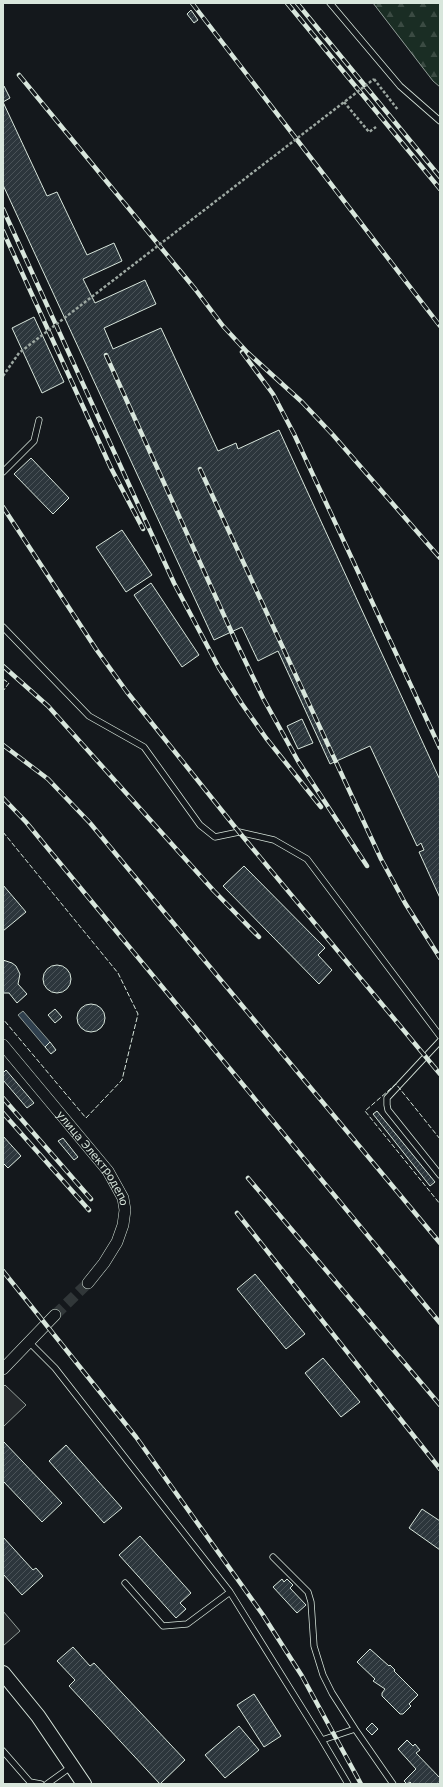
<svg xmlns="http://www.w3.org/2000/svg" width="443" height="1787" font-family="'DejaVu Sans',sans-serif">
<defs>
<pattern id="forest-firs" width="22" height="20" patternUnits="userSpaceOnUse"><rect width="22" height="20" fill="#1a2d24"/><path d="M5 1l3.5 6h-7zM16 11l3.5 6h-7z" fill="#3b4b43"/></pattern>
<pattern id="building-hatch" width="6" height="6" patternUnits="userSpaceOnUse"><rect width="6" height="6" fill="#2c363c"/><path d="M-1 1l2-2M0 6l6-6M5 7l2-2" fill="none" stroke="#4a5358"/></pattern>
</defs>
<rect width="100%" height="100%" fill="#14181c"/>
<path fill="url(#forest-firs)" stroke="#939e99" d="M 373,3 L 440,3 L 440,87 L 433,81 Z"/>
<path fill="#24282b" stroke="#939e99" d="M 5,1385 L 26,1405 L 3,1427 L 3,1387 Z
M 3,1611 L 20,1631 L 3,1646 Z"/>
<path fill="#2f3f4d" stroke="#939e99" d="M 23,1011 L 50,1042 L 45,1047 L 18,1015 Z"/>
<path fill="url(#building-hatch)" stroke="#d8e6dc" d="M 191,10 L 198,20 L 194,23 L 187,14 Z
M 4,86 L 10,98 L 3,102 L 47,196 L 57,192 L 87,255 L 114,243 L 122,261 L 83,279 L 95,303 L 145,280 L 156,304 L 104,328 L 113,349 L 161,328 L 218,451 L 236,443 L 238,449 L 279,430 L 440,780 L 440,898 L 419,852 L 424,850 L 421,843 L 417,846 L 370,746 L 330,764 L 278,651 L 258,661 L 242,627 L 214,640 L 3,185 L 3,87 Z
M 34,317 L 64,382 L 42,393 L 12,328 Z
M 31,458 L 69,498 L 53,514 L 14,474 Z
M 122,530 L 152,575 L 126,592 L 96,547 Z
M 151,583 L 199,655 L 182,667 L 134,595 Z
M 302,719 L 313,743 L 298,749 L 287,726 Z
M 244,866 L 325,948 L 318,955 L 332,970 L 319,984 L 223,886 Z
M 3,885 L 26,912 L 3,931 Z
M 3,960 L 12,963 L 16,966 L 20,974 L 18,984 L 27,994 L 17,1003 L 9,993 L 3,993 Z
M43 979a14 14 0 1 1 28 0a14 14 0 1 1-28 0Z
M77 1018a14 14 0 1 1 28 0a14 14 0 1 1-28 0Z
M 55,1009 L 62,1017 L 55,1023 L 48,1015 Z
M 50,1042 L 56,1050 L 51,1054 L 45,1047 Z
M 6,1070 L 34,1103 L 27,1108 L 3,1080 L 3,1073 Z
M 377,1111 L 435,1182 L 430,1186 L 373,1114 Z
M 3,1136 L 21,1156 L 8,1168 L 3,1163 Z
M 63,1138 L 78,1157 L 74,1160 L 58,1141 Z
M 255,1274 L 305,1334 L 286,1349 L 237,1289 Z
M 323,1358 L 360,1402 L 341,1417 L 305,1373 Z
M 3,1441 L 62,1503 L 42,1522 L 3,1481 Z
M 66,1445 L 122,1508 L 104,1523 L 49,1461 Z
M 422,1509 L 440,1521 L 440,1550 L 409,1528 Z
M 140,1536 L 191,1593 L 180,1603 L 186,1609 L 176,1618 L 119,1555 Z
M 3,1537 L 33,1570 L 36,1568 L 43,1576 L 22,1595 L 3,1574 Z
M 282,1579 L 284,1582 L 287,1579 L 293,1585 L 290,1588 L 306,1605 L 297,1613 L 273,1587 Z
M 73,1647 L 90,1666 L 94,1663 L 185,1760 L 160,1784 L 69,1686 L 75,1680 L 57,1661 Z
M 370,1649 L 389,1666 L 390,1665 L 395,1670 L 394,1671 L 418,1695 L 409,1704 L 411,1706 L 403,1714 L 400,1714 L 382,1696 L 382,1693 L 385,1689 L 373,1681 L 375,1679 L 357,1662 Z
M 254,1694 L 281,1736 L 264,1747 L 237,1705 Z
M 372,1723 L 378,1729 L 372,1735 L 366,1729 Z
M 239,1726 L 259,1750 L 225,1778 L 205,1755 Z
M 407,1740 L 413,1746 L 415,1744 L 420,1750 L 416,1753 L 440,1778 L 440,1784 L 412,1784 L 410,1782 L 407,1784 L 404,1781 L 416,1769 L 398,1749 Z"/>
<g fill="none" stroke-linecap="round" stroke-linejoin="round">
<path stroke="#313739" stroke-width="11" stroke-dasharray="11 5.5" stroke-linecap="butt" d="M 55,1315 L 88,1283"/>
<defs>
<path id="service" d="M 330,3 L 400,86 L 440,121
M 3,472 L 34,441 L 39,420
M 3,627 L 89,716 L 144,747 L 200,825 L 215,837 L 239,832 L 274,840 L 307,859 L 440,1036
M 440,1041 L 387,1098 L 387,1105 L 388,1110 L 440,1175
M 30,1343 L 55,1368 L 230,1592 L 322,1740 L 355,1729
M 273,1557 L 308,1592 L 311,1602 L 314,1646 L 323,1675 L 332,1693 L 355,1729 L 393,1784
M 125,1583 L 163,1626 L 187,1624 L 230,1592
M 322,1740 L 348,1784
M 3,1751 L 30,1782 L 41,1784
M 47,1784 L 72,1766"/>
<g id="minor">
<path id="s1" d="M 3,1045 L 108,1171 L 123,1198 L 125,1210 L 123,1225 L 117,1242 L 104,1263 L 88,1283"/>
<path d="M 3,1369 L 55,1315"/>
</g>
<path id="tertiary" d="M 3,1673 L 38,1716 L 84,1784"/>
</defs>
<use href="#service" stroke="#d8e6dc" stroke-width="7"/>
<use href="#minor" stroke="#d8e6dc" stroke-width="12"/>
<use href="#tertiary" stroke="#d8e6dc" stroke-width="16"/>
<path stroke="#9da8a2" stroke-width="2.5" stroke-dasharray="3 2" stroke-linecap="butt" d="M 374,79 L 398,110
M 344,102 L 369,132 L 376,127"/>
<use href="#service" stroke="#14181c" stroke-width="5.5"/>
<use href="#minor" stroke="#14181c" stroke-width="11"/>
<use href="#tertiary" stroke="#14181c" stroke-width="14"/>
<defs>
<path id="rail" d="M 192,3 L 440,326
M 287,3 L 440,189
M 297,3 L 440,177
M 19,75 L 195,289 L 223,326 L 247,352 L 302,402 L 333,435 L 440,558
M 3,209 L 174,583 L 219,668 L 242,704 L 266,738 L 321,807
M 3,231 L 111,468 L 143,529
M 242,352 L 273,394 L 294,434 L 440,748
M 106,355 L 237,644 L 263,698 L 298,761 L 367,866
M 200,469 L 381,859 L 405,903 L 440,958
M 3,507 L 96,649 L 127,692 L 239,832 L 440,1074
M 3,666 L 48,706 L 214,891 L 259,937
M 3,745 L 48,779 L 90,823 L 440,1243
M 3,798 L 26,822 L 440,1323
M 3,1098 L 91,1199
M 3,1113 L 89,1210
M 248,1178 L 440,1405
M 237,1213 L 440,1469
M 3,1271 L 136,1437 L 263,1615 L 302,1676 L 361,1784"/>
</defs>
<use href="#rail" stroke="#d8e6dc" stroke-width="4.5"/>
<use href="#rail" stroke="#14181c" stroke-width="3" stroke-dasharray="9" stroke-linecap="butt"/>
<path stroke="#9da8a2" stroke-width="2.5" stroke-dasharray="3 2" stroke-linecap="butt" d="M 3,376 L 19,353 L 374,79"/>
<path stroke="#d8e6dc" stroke-width="1" stroke-dasharray="5 2" stroke-linecap="butt" d="M 3,679 L 9,683 L 3,691
M 3,832 L 118,973 L 138,1014 L 122,1080 L 86,1118 L 3,1019
M 440,1139 L 396,1084 L 365,1111 L 440,1204"/>
</g>
<g text-anchor="middle" dominant-baseline="central" stroke-width="3" stroke-linejoin="round" paint-order="stroke">
<g font-size="11" fill="#d8e6dc" stroke="#14181c">
<text stroke="none"><textPath href="#s1" startOffset="145">улица Электродепо</textPath></text>
</g>
</g>
<rect width="443" height="1787" fill="none" stroke="#d8e6dc" stroke-width="8"/>
</svg>
